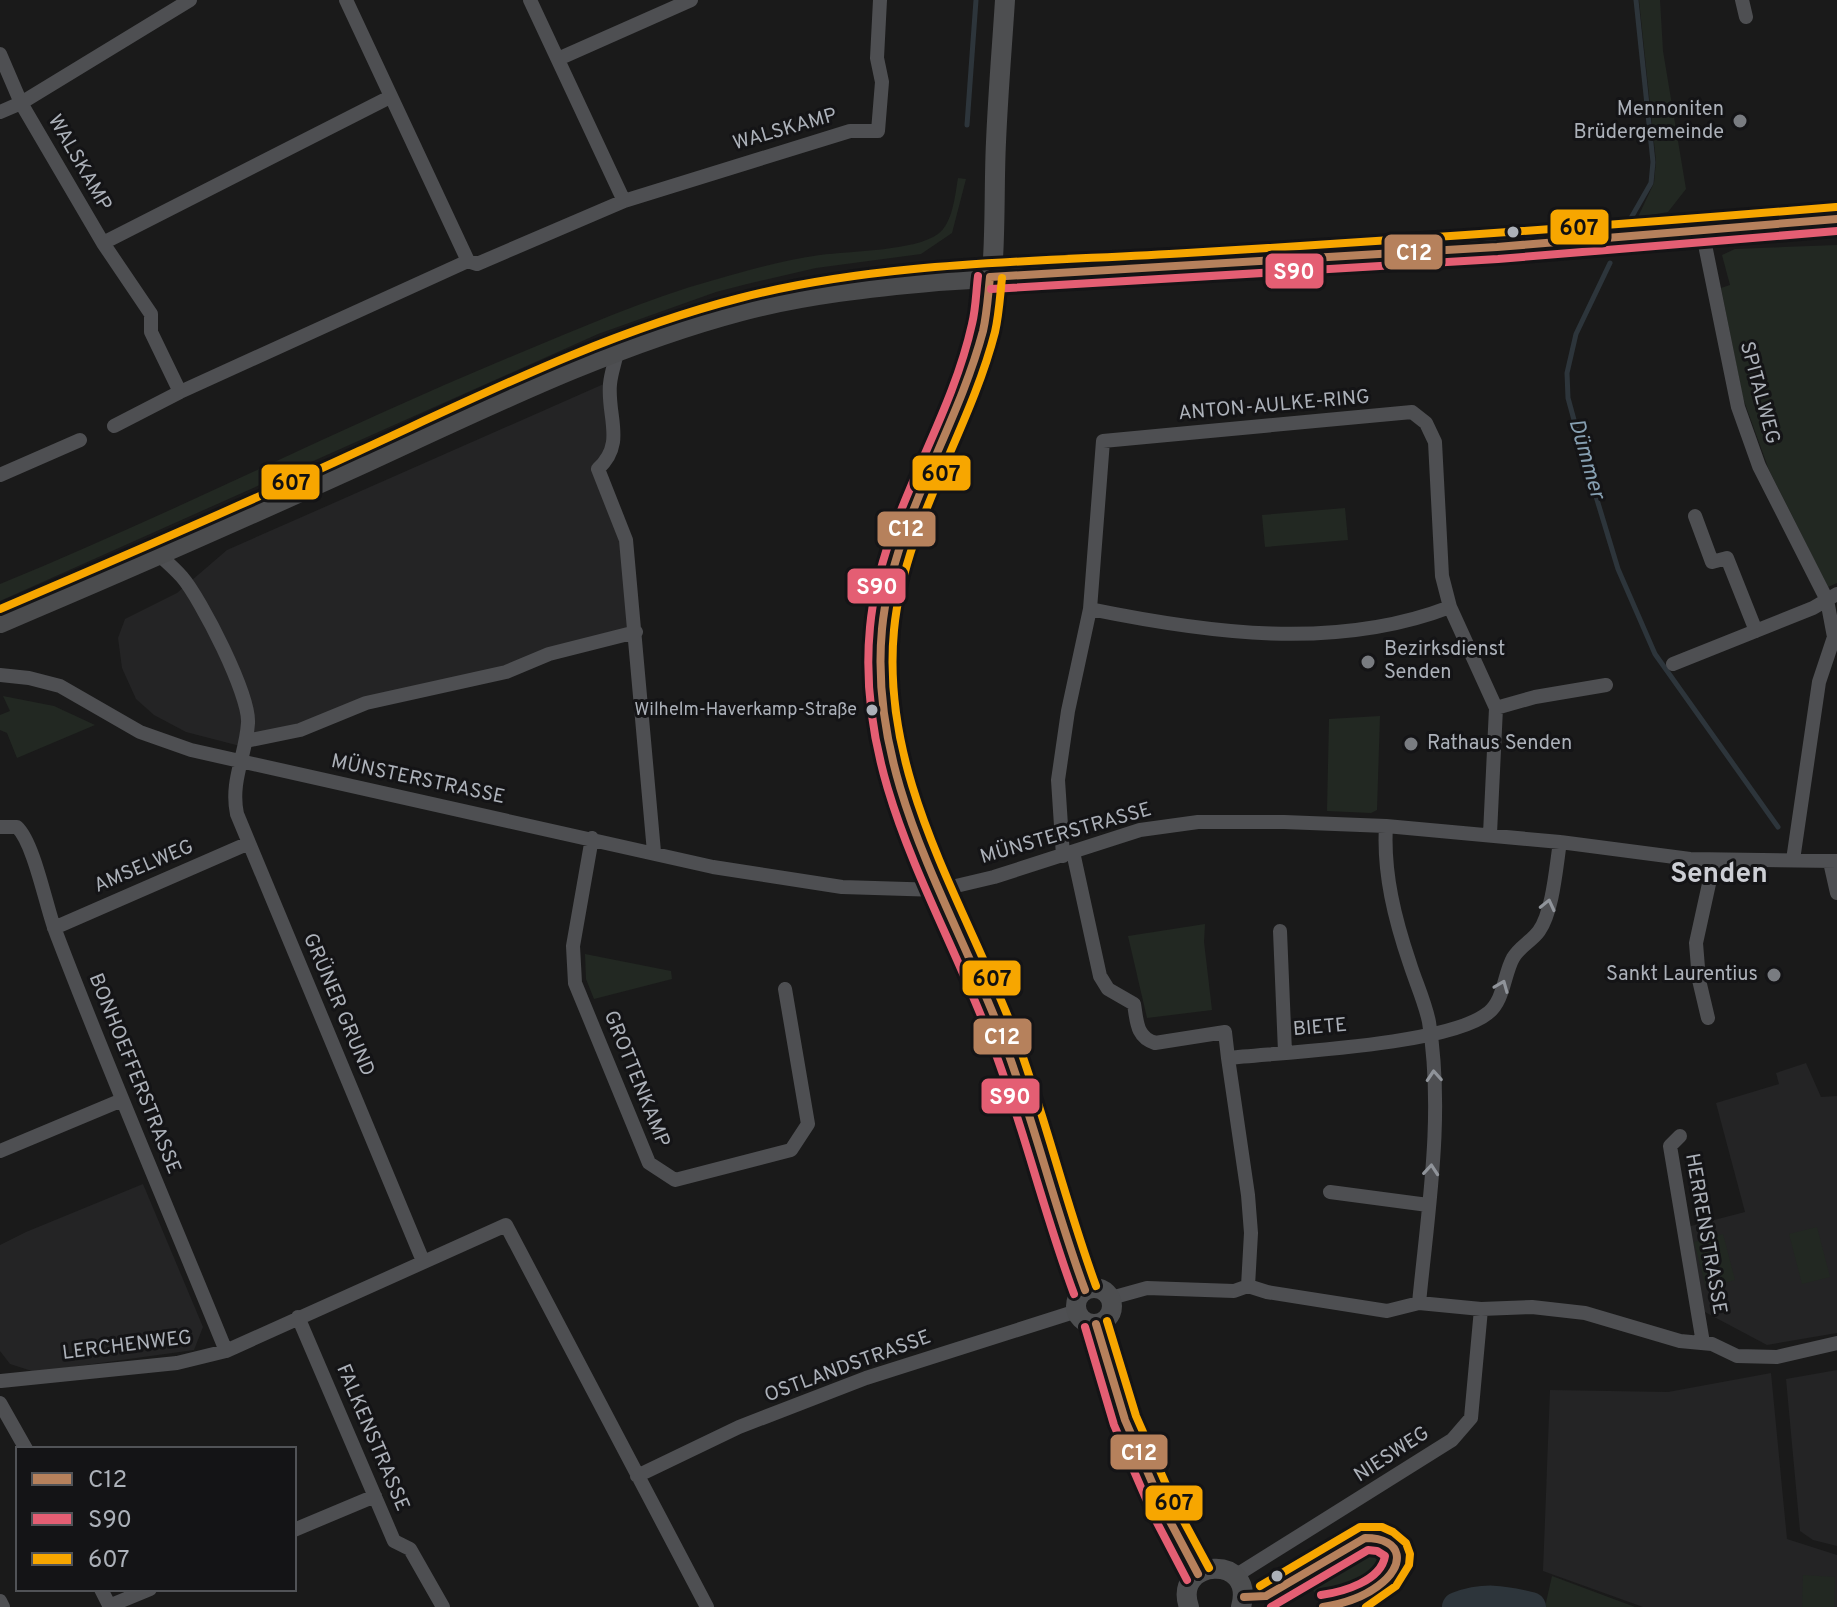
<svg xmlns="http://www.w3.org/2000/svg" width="1837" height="1607" font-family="Overpass,sans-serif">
<rect width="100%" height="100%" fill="#1a1a1a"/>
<path fill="#242425" d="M 615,379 L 617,428 L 597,469 L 622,542 L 633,628 L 240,746 L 186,732 L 154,715 L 136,699 L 122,668 L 118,638 L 125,619 L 177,593 L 227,550 Z
M 1806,1063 L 1821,1097 L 1837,1096 L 1837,1333 L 1767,1345 L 1703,1311 L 1687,1227 L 1745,1212 L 1716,1103 L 1779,1084 L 1776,1073 Z
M 143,1184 L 203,1327 L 194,1350 L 35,1372 L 10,1364 L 0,1351 L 0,1245 L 26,1232 Z
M 1837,1370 L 1837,1546 L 1813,1540 L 1800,1531 L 1786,1379 Z
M 1771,1373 L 1787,1539 L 1837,1555 L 1837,1607 L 1643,1607 L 1543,1571 L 1550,1390 L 1668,1392 Z"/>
<path fill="#222822" d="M 1639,0 L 1660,0 L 1663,51 L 1686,189 L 1668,212 L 1638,217 L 1654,183 L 1656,161 Z
M 958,178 L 966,179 L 952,233 L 921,254 L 816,268 L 747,284 L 716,292 L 598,334 L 0,601 L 0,584 C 174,513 341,427 515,355 C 581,328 645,299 714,280 C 748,270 785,260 820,255 C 850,251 915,251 938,234 C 953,223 955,195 958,178 Z
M 1837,245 L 1837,583 L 1828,587 L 1769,470 L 1743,398 L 1721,288 L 1730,285 L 1722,255 L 1735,249 Z
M 1345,508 L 1348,540 L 1265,547 L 1262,515 Z
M 3,696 L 54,706 L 95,725 L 17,758 L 7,733 L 0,730 L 0,715 L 10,711 Z
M 1380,716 L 1377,810 L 1371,813 L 1327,811 L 1329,719 Z
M 1205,924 L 1204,942 L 1212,1010 L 1147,1018 L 1128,936 Z
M 585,954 L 671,971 L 672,979 L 594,999 L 586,979 Z
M 1817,1227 L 1830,1277 L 1802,1284 L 1789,1234 Z
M 1723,1234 L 1735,1280 L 1706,1288 L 1694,1242 Z
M 1358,1553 L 1378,1556 L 1381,1566 C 1371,1584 1336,1600 1316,1595 L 1312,1588 L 1315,1581 Z
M 1803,1575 L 1835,1577 L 1834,1607 L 1802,1607 Z
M 1552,1576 L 1635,1607 L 1545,1607 Z"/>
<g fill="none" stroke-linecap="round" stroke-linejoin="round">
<path stroke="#2d353b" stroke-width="5" d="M 967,125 L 976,0
M 1631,218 L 1651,183 L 1653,162 L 1636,0
M 1610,263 L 1576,334 L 1567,373 L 1568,398 L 1585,460 L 1618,569 L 1655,654 L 1778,827"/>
<path stroke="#2d353b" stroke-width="30" d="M 1457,1607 C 1484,1597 1502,1600 1531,1607"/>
<path stroke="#4e4f52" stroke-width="14" d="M 346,0 L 468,261
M 530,0 L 624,201
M 1742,0 L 1746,17
M 0,54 L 21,103 L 103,243 L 151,314 L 151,332 L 180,392
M 558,59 L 691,0
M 0,112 L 21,103 L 190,0
M 1702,230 L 1738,407 L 1759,466 L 1827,600 L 1834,637 L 1819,682 L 1793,860
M 103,243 L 390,97
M 617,352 C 615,363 611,373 610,384 C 607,417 626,443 598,469 L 626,540 L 654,852
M 114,426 L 180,392 L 468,261 L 477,264 L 624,201 L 850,131 L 878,131 L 882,82 L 877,58 L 880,0
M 0,475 L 80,440
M 1695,516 L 1712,562 L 1727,558 L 1756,631
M 159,555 C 167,562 175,569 182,577 C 201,599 250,695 248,723 C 246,755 230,781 237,814 L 423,1261
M 1450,607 L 1496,708 L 1490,834
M 1673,664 L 1813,608 L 1837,594
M 0,675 L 29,678 L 60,686 L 140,732 L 191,750 L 713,867 L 842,887 L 939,890 L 994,877 L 1140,830 L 1198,822 L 1284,822 L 1386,826 L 1560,842 L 1690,859 L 1837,861
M 1496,708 L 1535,697 L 1606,685
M 246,741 L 300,730 L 366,703 L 506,672 L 549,654 L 636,632
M 1386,826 C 1383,873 1395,920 1410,964 C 1416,983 1425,1002 1429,1022 C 1444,1115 1428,1210 1419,1303
M 0,827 L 17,827 C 34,843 46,906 55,930 C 109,1072 169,1211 226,1351
M 592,838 L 573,946 L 575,983 L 649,1163 L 675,1180 L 791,1150 L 808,1124 L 785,989
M 1073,852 L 1100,976 L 1108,989 L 1134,1004 C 1137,1021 1136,1037 1155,1043 L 1225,1032 L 1228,1058 C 1284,1052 1449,1045 1488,1013 C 1504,1001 1504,974 1513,958 C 1519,947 1532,941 1539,931 C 1553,911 1556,867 1560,842
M 1063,856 L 1058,780 L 1068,711 L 1090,609 L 1103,441 L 1412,412 L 1426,423 L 1435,442 L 1442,576 L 1450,607 C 1336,651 1207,633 1090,609
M 1830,862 L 1837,893
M 54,928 L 249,843
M 1280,931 L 1285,1052
M 1708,1018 L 1699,980 L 1696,943 L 1714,861
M 1228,1058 L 1248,1195 L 1251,1233 L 1248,1286
M 1680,1136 L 1670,1146 L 1703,1343
M 0,1151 L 122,1100
M 1330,1192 L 1428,1205
M 1111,1298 L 1147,1288 L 1234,1291 L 1248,1286 L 1267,1292 L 1387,1311 L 1419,1303 L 1481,1309 L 1532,1307 L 1585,1313 L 1680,1341 L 1712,1344 L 1737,1356 L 1777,1357 L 1837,1343
M 298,1317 L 394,1541 L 410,1549 L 443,1607
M 1,1381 L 177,1363 L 226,1351 L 506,1225 L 707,1607
M 0,1403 L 26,1449
M 637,1476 L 739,1427 L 866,1378 L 1077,1311
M 294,1530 L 375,1496
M 1235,1576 L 1452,1440 L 1471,1418 L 1481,1309
M 101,1589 L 110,1607
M 0,1601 L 3,1607
M 109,1606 L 150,1589"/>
<path stroke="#4d4e50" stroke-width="20" d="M 1005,0 C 1002,47 998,94 996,142 C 993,203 998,270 983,330 C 970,381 946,427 927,475 C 899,542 879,612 879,685 C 881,805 964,928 1004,1040 C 1033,1123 1053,1209 1085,1290
M1076 1306a18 18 0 1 1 36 0a18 18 0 1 1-36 0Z
M 1096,1324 L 1125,1420 L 1164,1510 L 1198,1574
M 1189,1607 C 1172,1559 1256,1553 1241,1607"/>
<path stroke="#4b4c4e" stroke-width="22" d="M 0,622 C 121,571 241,518 360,464 C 484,407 609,345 741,310 C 806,293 872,286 938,280 L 1497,247 L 1837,219"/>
<defs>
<path id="bus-1" d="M 990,277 C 988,295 987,314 983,331 C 956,432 892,524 882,629 C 868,779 951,902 1002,1036 C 1034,1120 1054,1207 1085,1290
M 990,277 L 1497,247 L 1837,219
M 1096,1324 L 1125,1420 L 1164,1510 L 1198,1574
M 1244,1597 L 1266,1596 L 1365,1538 C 1404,1538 1406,1566 1378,1586 C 1362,1598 1342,1604 1323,1607"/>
<path id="bus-2" d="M 978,276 C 976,292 976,308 972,324 C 949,428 880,519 870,627 C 855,781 939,903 991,1041 C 1023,1124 1043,1211 1074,1294
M 991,289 L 1498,259 L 1837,231
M 1085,1327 L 1114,1425 L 1153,1515 L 1187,1580
M 1271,1607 L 1368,1550 L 1377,1551 L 1385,1556 C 1381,1581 1343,1592 1321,1595"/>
<path id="bus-3" d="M 1002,278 C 1000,296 999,315 995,332 C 969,433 904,525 894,630 C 880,777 964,901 1014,1032 C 1045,1115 1065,1202 1096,1286
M 0,609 C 120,558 240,506 359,451 C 483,394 607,332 740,298 C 883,261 1040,262 1187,253 C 1404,240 1620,225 1836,207
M 1107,1321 L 1136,1416 L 1175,1505 L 1209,1568
M 1260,1586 L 1360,1527 L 1382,1527 L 1393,1532 L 1406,1543 L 1410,1554 L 1409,1565 L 1396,1586 L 1366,1607"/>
</defs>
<use href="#bus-1" stroke="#141416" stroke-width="14"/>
<use href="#bus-2" stroke="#141416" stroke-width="14"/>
<use href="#bus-3" stroke="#141416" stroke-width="14"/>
<use href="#bus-1" stroke="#b6815c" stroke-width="8"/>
<use href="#bus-2" stroke="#e45e73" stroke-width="8"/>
<use href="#bus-3" stroke="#f7a600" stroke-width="8"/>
</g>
<defs><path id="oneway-chevron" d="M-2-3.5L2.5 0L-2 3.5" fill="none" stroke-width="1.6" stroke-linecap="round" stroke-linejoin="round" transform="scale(2)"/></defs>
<g stroke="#90949a">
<use href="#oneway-chevron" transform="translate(1548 905) rotate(-77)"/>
<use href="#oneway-chevron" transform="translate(1502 986) rotate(-68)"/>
<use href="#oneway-chevron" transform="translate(1434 1076) rotate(-94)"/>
<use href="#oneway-chevron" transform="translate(1431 1170) rotate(-85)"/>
</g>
<g fill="#797c81" stroke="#141416" stroke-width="3">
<circle cx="1740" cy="121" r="8"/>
<circle cx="1368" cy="662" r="8"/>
<circle cx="1411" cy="744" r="8"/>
<circle cx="1774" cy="975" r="8"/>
</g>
<g fill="#acb1b9" stroke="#141416" stroke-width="3">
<circle cx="1513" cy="232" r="7"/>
<circle cx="872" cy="710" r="7"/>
<circle cx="1277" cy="1576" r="7"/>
</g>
<g text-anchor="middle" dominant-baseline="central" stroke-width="6" stroke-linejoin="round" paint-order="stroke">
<g font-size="18" fill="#acb1b9" stroke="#141416" text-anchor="end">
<text x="857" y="710">Wilhelm-Haverkamp-Straße</text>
</g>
<g font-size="20" fill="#acb1b9" stroke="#141416" text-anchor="end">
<text x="1724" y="110">Mennoniten<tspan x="1724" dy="23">Brüdergemeinde</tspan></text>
<text x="1384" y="650" text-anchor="start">Bezirksdienst<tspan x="1384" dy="23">Senden</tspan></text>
<text x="1427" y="744" text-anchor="start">Rathaus Senden</text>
<text x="1758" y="975">Sankt Laurentius</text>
</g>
<g font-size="20" fill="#acb1b9" stroke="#141416">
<text transform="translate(785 130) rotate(-16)">WALSKAMP</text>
<text transform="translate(79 163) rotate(60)">WALSKAMP</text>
<text transform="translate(1759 393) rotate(75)">SPITALWEG</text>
<text transform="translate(1274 406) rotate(-5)">ANTON-AULKE-RING</text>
<text transform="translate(418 780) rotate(12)">MÜNSTERSTRASSE</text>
<text transform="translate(1066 834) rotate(-16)">MÜNSTERSTRASSE</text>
<text transform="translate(144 867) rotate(-23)">AMSELWEG</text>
<text transform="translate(338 1005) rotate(67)">GRÜNER GRUND</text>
<text transform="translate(1320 1028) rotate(-5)">BIETE</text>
<text transform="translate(134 1074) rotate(68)">BONHOEFFERSTRASSE</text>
<text transform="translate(636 1079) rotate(68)">GROTTENKAMP</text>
<text transform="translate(1705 1234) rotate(80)">HERRENSTRASSE</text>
<text transform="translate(127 1346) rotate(-7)">LERCHENWEG</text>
<text transform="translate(848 1367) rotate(-20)">OSTLANDSTRASSE</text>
<text transform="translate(372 1438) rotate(67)">FALKENSTRASSE</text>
<text transform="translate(1392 1455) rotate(-33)">NIESWEG</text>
</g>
<g font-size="22" font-style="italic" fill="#869fb1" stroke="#141416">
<text transform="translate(1586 459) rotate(74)">Dümmer</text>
</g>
<g font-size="28" font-weight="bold" fill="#cdcfd5" stroke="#141416">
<text x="1719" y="875">Senden</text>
</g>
</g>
<g stroke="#141416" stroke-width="3">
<rect x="1549" y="208" width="61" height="38" rx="8" fill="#f7a600"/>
<rect x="1383" y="233" width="61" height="38" rx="8" fill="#b6815c"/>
<rect x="1264" y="252" width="61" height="38" rx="8" fill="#e45e73"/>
<rect x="911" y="454" width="61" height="38" rx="8" fill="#f7a600"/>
<rect x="260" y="463" width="61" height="38" rx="8" fill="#f7a600"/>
<rect x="876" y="510" width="61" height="38" rx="8" fill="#b6815c"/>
<rect x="846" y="567" width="61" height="38" rx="8" fill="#e45e73"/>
<rect x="961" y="959" width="61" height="38" rx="8" fill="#f7a600"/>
<rect x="972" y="1017" width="61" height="39" rx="8" fill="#b6815c"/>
<rect x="980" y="1077" width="61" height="38" rx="8" fill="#e45e73"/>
<rect x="1109" y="1433" width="60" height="38" rx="8" fill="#b6815c"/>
<rect x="1144" y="1484" width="60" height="38" rx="8" fill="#f7a600"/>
</g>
<g font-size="22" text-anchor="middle" font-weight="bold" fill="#fff">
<text x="1414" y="260">C12</text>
<text x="1294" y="279">S90</text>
<text x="906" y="536">C12</text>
<text x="877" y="594">S90</text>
<text x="1002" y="1044">C12</text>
<text x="1010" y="1104">S90</text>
<text x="1139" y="1460">C12</text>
</g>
<g font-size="22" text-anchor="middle" font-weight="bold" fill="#111">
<text x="1579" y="235">607</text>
<text x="941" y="481">607</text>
<text x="291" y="490">607</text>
<text x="992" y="986">607</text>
<text x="1174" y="1510">607</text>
</g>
<rect x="16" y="1447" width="280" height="144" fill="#141416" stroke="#515357" stroke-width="2"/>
<rect x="32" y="1473" width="40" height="12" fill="#b6815c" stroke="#515357" stroke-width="2"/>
<text x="88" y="1487" font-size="24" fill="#acb1b9">C12</text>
<rect x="32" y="1513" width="40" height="12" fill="#e45e73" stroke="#515357" stroke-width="2"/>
<text x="88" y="1527" font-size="24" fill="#acb1b9">S90</text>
<rect x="32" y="1553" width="40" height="12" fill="#f7a600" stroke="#515357" stroke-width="2"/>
<text x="88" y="1567" font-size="24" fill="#acb1b9">607</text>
</svg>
